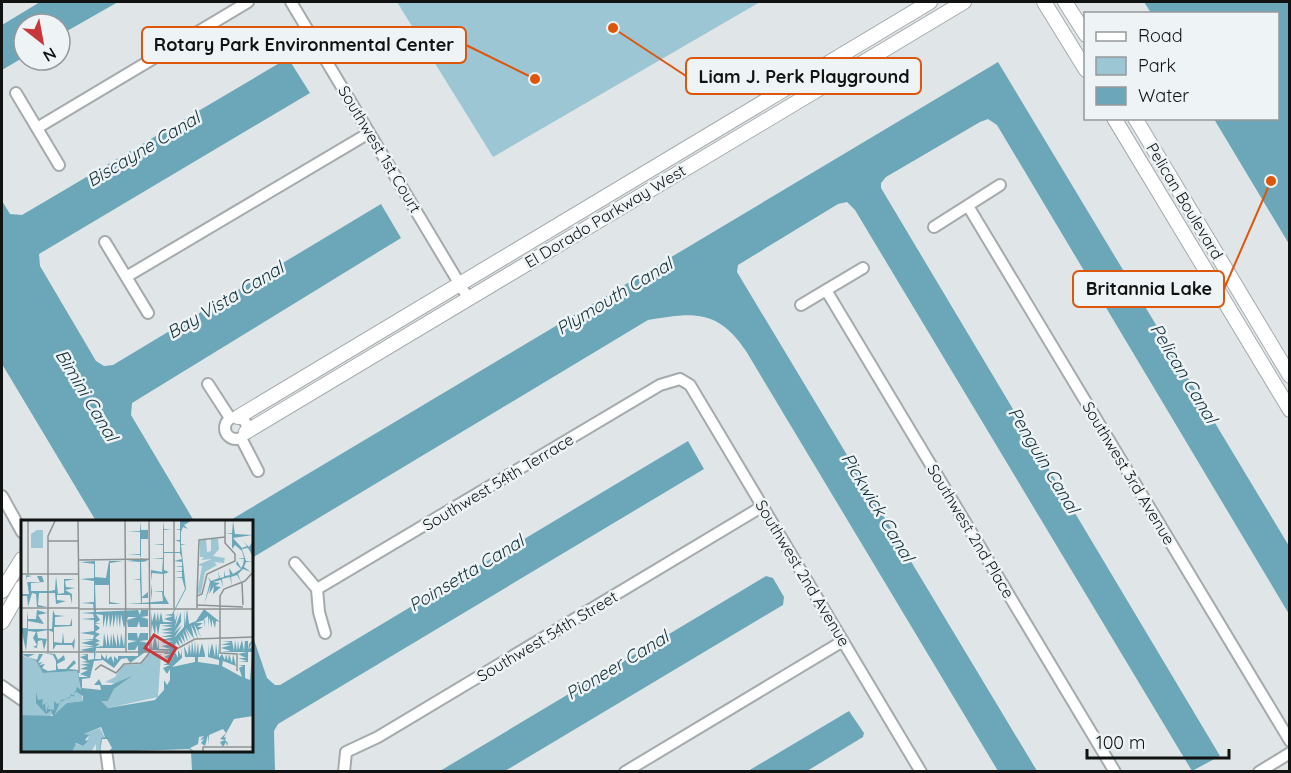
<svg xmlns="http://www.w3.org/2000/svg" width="1291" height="773" font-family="Quicksand,sans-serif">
<rect width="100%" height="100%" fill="#e0e6e8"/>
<path fill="#9cc6d3" d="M 397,2 L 760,2 L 493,157 Z"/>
<path fill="#6ba7b8" d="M 40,2 L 118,2 L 60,35 L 60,24 L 24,24 L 24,57 L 2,70 L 2,25 Z
M 1144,2 L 1289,2 L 1289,244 L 1214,119 L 1278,118 L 1278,14 L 1151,13 Z
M 288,58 L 310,93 L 39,254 L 40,266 L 96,361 L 104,366 L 113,365 L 381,204 L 401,238 L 132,403 L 131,415 L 194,521 L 96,521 L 2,364 L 2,201 L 10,214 L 22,215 Z
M 998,62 L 1289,546 L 1289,614 L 997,125 L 988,119 L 980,122 L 886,177 L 881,183 L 881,188 L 1220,756 L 1192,771 L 855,210 L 847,202 L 838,204 L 738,265 L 737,272 L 1037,771 L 998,771 L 746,351 C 718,309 693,312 648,320 L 252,558 L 252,521 L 229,521 Z
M 688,441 L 704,469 L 278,724 L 274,731 L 275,771 L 192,771 L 191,751 L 252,750 L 252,634 L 267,678 L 275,685 L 280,685 Z
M 766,576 L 773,578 L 784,597 L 783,605 L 505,771 L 440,771 Z
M 849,711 L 864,733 L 863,737 L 807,771 L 748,771 Z"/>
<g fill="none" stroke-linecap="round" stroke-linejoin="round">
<defs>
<path id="minor" d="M 291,2 L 468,298
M 16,93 L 59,165
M 37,128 L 248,2
M 968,206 L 1290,741
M 934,227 L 1000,185
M 105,242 L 148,313
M 126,277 L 369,133
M 826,290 L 1115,772
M 801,305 L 863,268
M 208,384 L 230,418
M225 428a11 11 0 1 1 22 0a11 11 0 1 1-22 0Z
M 241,438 L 258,471
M 2,496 L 22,532
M 295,563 L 317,589 L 319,612 L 325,633
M 317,589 L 660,385 L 680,379 L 690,385 L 921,772
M 2,686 L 22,700
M 106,750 L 109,772
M 344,772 L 346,752 L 378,737 L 763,506
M 625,772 L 843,641
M 1259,772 L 1290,753"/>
<path id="tertiary" d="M 1044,2 L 1086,70
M 1065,2 L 1086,35
M 1114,118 L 1290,410
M 1135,118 L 1290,376
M 238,417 L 930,2
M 246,432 L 964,2
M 2,591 L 22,559
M 2,622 L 22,587"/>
</defs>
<use href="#minor" stroke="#a5aaac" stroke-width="14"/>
<use href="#tertiary" stroke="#a5aaac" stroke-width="16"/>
<use href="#minor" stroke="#fff" stroke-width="10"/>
<use href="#tertiary" stroke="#fff" stroke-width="14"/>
</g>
<g text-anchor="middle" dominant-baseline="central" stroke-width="5" stroke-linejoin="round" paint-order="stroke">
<g font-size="16" fill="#111313" stroke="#eef3f5">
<text transform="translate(380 149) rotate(59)">Southwest 1st Court</text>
<text transform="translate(1185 201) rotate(59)">Pelican Boulevard</text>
<text transform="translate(605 216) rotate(-31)">El Dorado Parkway West</text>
<text transform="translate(1129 473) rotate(59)">Southwest 3rd Avenue</text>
<text transform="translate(498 482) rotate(-31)">Southwest 54th Terrace</text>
<text transform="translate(971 531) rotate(59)">Southwest 2nd Place</text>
<text transform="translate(803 573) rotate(59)">Southwest 2nd Avenue</text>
<text transform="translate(547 636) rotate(-31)">Southwest 54th Street</text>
</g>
<g font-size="18" font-style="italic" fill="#14323b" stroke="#eef3f5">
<text transform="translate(143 149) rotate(-31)">Biscayne Canal</text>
<text transform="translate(614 296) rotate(-31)">Plymouth Canal</text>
<text transform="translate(225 300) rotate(-31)">Bay Vista Canal</text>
<text transform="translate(1184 373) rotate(59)">Pelican Canal</text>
<text transform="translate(87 395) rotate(59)">Bimini Canal</text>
<text transform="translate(1044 460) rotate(59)">Penguin Canal</text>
<text transform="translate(878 507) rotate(59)">Pickwick Canal</text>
<text transform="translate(466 573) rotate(-31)">Poinsetta Canal</text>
<text transform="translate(617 665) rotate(-31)">Pioneer Canal</text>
</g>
</g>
<g transform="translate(21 520)">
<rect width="232" height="232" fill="#e0e6e8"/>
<path d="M 16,10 L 22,10 L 22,28 L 10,28 L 10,14 ZM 185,19 L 186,32 L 190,31 L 190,19 L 197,19 L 198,29 L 192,36 L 204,38 L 203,43 L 193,42 L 196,45 L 184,52 L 180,73 L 176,74 L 181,46 L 176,45 L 191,39 L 180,40 L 183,37 L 179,37 L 179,21 ZM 127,134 L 140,134 L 137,177 L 87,188 L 81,185 L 79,181 L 87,181 L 93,169 L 107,159 L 97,164 L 84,162 L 94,157 L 102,145 L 119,144 ZM 0,135 L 15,141 L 22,153 L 56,151 L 62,181 L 46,183 L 36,194 L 31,190 L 26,190 L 32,193 L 29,197 L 0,195 ZM 79,208 L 84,218 L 80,218 L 80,232 L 75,232 L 75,224 L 70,232 L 51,232 L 49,224 L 50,222 L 62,226 L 68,217 L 63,214 Z" fill="#9cc6d3"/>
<path d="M 119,1 L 120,10 L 127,10 L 127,19 L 120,19 L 120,38 L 127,41 L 120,42 L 121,77 L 127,72 L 127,78 L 121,78 L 121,83 L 142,81 L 141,72 L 131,72 L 130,80 L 130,64 L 131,72 L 142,71 L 142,54 L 131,53 L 130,61 L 130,50 L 141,52 L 142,39 L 130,39 L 142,38 L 142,25 L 132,25 L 142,24 L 142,1 L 143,9 L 151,9 L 143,10 L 143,32 L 159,32 L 159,22 L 154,20 L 159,20 L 159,10 L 154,9 L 159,9 L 159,1 L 170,1 L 163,5 L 167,9 L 162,7 L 160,12 L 160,24 L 165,24 L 160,25 L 165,69 L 153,92 L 154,101 L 157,92 L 154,107 L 160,92 L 160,102 L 153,113 L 161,105 L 153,118 L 163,107 L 163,89 L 164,106 L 166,89 L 168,104 L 175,101 L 183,89 L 199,102 L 195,101 L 194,108 L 191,99 L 191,108 L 188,97 L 187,108 L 187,96 L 183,99 L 184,101 L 184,108 L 183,100 L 174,103 L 182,103 L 176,107 L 182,107 L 177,110 L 181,119 L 173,104 L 177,119 L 170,105 L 173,119 L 165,108 L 170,120 L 164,109 L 167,122 L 162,112 L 164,123 L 159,115 L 162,125 L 157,119 L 159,127 L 155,122 L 151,140 L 154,132 L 157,138 L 157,130 L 160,136 L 161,128 L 161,138 L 151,147 L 174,142 L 174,137 L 164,137 L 163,126 L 167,135 L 168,123 L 170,135 L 171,121 L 173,135 L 174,120 L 175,135 L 177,123 L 178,135 L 181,123 L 184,135 L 184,123 L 184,137 L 177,137 L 177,142 L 198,145 L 198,140 L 187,137 L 187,123 L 188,136 L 191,123 L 194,137 L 195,123 L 197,138 L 198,123 L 198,138 L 201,134 L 204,140 L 205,134 L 207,141 L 208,134 L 211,143 L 212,134 L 215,146 L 202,141 L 201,146 L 221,157 L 218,148 L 222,146 L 217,145 L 224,145 L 224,158 L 229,160 L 231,132 L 227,132 L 227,142 L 217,142 L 226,141 L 217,138 L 225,138 L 217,134 L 226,132 L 200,132 L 210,131 L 200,128 L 210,125 L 200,125 L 210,122 L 200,121 L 211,121 L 213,131 L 214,120 L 216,131 L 217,120 L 218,130 L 221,120 L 223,131 L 224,121 L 227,121 L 227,130 L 228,124 L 232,120 L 228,129 L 232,126 L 232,196 L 213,199 L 203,217 L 205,218 L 204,220 L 207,223 L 206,226 L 205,222 L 202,227 L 199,222 L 204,220 L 199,219 L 205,213 L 202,209 L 188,215 L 188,225 L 187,215 L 184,226 L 180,223 L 183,219 L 179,220 L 183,216 L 178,217 L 177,224 L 169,228 L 173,232 L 176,229 L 173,232 L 172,232 L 168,229 L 87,232 L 91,228 L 86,219 L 81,219 L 79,232 L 80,218 L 84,217 L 80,207 L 63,214 L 68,215 L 64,220 L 67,221 L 62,226 L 55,223 L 51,232 L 0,232 L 0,195 L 32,196 L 30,191 L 25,194 L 15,183 L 15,172 L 17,180 L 22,179 L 21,185 L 29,182 L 24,184 L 25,192 L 28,184 L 27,189 L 33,190 L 33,181 L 36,184 L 54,174 L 56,167 L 60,170 L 56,151 L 22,153 L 15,141 L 0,134 L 14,134 L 7,137 L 16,140 L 18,134 L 22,134 L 17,143 L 22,142 L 18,145 L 24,144 L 21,148 L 27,151 L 35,150 L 35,141 L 32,135 L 23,133 L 34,134 L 37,140 L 43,135 L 44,140 L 36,144 L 37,149 L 45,149 L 53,140 L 55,143 L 48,149 L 57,150 L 58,157 L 67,157 L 59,154 L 67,150 L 59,149 L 67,146 L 59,145 L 69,143 L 60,142 L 66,141 L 59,137 L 66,135 L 59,134 L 67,134 L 67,140 L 73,139 L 73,133 L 59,130 L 73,127 L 59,126 L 73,126 L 60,123 L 73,120 L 60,119 L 72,119 L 73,115 L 59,113 L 73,111 L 73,100 L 60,99 L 73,98 L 72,94 L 60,93 L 73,92 L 72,84 L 60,83 L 73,82 L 73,61 L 59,59 L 73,58 L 73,44 L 59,42 L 74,41 L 74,57 L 85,58 L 88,41 L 102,41 L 89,43 L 89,82 L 100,84 L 88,84 L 88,65 L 74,65 L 75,92 L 117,90 L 119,95 L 120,90 L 127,90 L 127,96 L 120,97 L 127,99 L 127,107 L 119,107 L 118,101 L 116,107 L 107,107 L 106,100 L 116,97 L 107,97 L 103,108 L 100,94 L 99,108 L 97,94 L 96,108 L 95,94 L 92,108 L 92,94 L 89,108 L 88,94 L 85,108 L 85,94 L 82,108 L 82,95 L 75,94 L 79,100 L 74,103 L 80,104 L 74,104 L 79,108 L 74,112 L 79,114 L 74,118 L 79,121 L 74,123 L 79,124 L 74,127 L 82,126 L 83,113 L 86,127 L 86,113 L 89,127 L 90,113 L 92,127 L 92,113 L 96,127 L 96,113 L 99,127 L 100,113 L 103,127 L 103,113 L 104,128 L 75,128 L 74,139 L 80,139 L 80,134 L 84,139 L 86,134 L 86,140 L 90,136 L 93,143 L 93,136 L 97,140 L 97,136 L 117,136 L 117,125 L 114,130 L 107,130 L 107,123 L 116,121 L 107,120 L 107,113 L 116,113 L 117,119 L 119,113 L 127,113 L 127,120 L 118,121 L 127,123 L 127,130 L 109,143 L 106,138 L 100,139 L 93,148 L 82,140 L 73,141 L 69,158 L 61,159 L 61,168 L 80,170 L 79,165 L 73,165 L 78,159 L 81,165 L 90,165 L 111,156 L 93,169 L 87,181 L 80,181 L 87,188 L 134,180 L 143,170 L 143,160 L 146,165 L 149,160 L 149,149 L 146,154 L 142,148 L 149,145 L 142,145 L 149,142 L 142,141 L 149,140 L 143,137 L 149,134 L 142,134 L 149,131 L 130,130 L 130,116 L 131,129 L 134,116 L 137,129 L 138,116 L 138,129 L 149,129 L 140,126 L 151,124 L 140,123 L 152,121 L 140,120 L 152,117 L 140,117 L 152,114 L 140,113 L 152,111 L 140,110 L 152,107 L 140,106 L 152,104 L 139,104 L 137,115 L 135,104 L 134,115 L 131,104 L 130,115 L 130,92 L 131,102 L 134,92 L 135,102 L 137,92 L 138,102 L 140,92 L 142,102 L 152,102 L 143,99 L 152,96 L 143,95 L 151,94 L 164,69 L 161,58 L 153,58 L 161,57 L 161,52 L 153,52 L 161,51 L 161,47 L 153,47 L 161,46 L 161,42 L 153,41 L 161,39 L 159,33 L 143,33 L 143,50 L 148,52 L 143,54 L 143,75 L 148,84 L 106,84 L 120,83 L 119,60 L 112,60 L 119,59 L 119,42 L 106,41 L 120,39 L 119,35 L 106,35 L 119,34 L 119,12 L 106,12 L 119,11 ZM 54,171 L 62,176 L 62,181 L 46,183 L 34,194 L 40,180 L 49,178 L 50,174 L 53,177 ZM 212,1 L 214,14 L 232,15 L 212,18 L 221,28 L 226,26 L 222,21 L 228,27 L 232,21 L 231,35 L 227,28 L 221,29 L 225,41 L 232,41 L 225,42 L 223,47 L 230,52 L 222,49 L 217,54 L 220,62 L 216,55 L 210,57 L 211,66 L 209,57 L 201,59 L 202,68 L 200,60 L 192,62 L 199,63 L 194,66 L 200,67 L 192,74 L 193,66 L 188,74 L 190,64 L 183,85 L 189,62 L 187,57 L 190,61 L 198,58 L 197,51 L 199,58 L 203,57 L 203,50 L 204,56 L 209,55 L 208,48 L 212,54 L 220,49 L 215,44 L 216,41 L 220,48 L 222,45 L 223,39 L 216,39 L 223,38 L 221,31 L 214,25 L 211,29 L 211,14 L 205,14 L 211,13 ZM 5,55 L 11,56 L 6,57 L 6,62 L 19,62 L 16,56 L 21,56 L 23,62 L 10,63 L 10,71 L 29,71 L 34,70 L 35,56 L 37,74 L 43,73 L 43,59 L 54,59 L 44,61 L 45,67 L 54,68 L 44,70 L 51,74 L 51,84 L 49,75 L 36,75 L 36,80 L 45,81 L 35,84 L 34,73 L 18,73 L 17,85 L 26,87 L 16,87 L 15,74 L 11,73 L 7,87 L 6,76 L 1,76 L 0,87 L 0,74 L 8,74 ZM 6,90 L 7,99 L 15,99 L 16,90 L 26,93 L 17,95 L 23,104 L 7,101 L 7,109 L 31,109 L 32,90 L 34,95 L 44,96 L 34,97 L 34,105 L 49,105 L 51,98 L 51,106 L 33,107 L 33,122 L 41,123 L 42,112 L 43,123 L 51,123 L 54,118 L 53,130 L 51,125 L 35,125 L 32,130 L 32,112 L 27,110 L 16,112 L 17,118 L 26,119 L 23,130 L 21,120 L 17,121 L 16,128 L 12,127 L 16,125 L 12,118 L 15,112 L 7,111 L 5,131 L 0,108 L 6,108 Z" fill="#6ba7b8" fill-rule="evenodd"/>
<path fill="none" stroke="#8d9293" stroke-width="1.5" d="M 57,1 L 58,89 L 233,89M 104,1 L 105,132M 27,21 L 58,21M 58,40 L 128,39M 0,54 L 58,54M 7,54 L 7,1M 221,63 L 222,85M 176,76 L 178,20 L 204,17M 176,85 L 222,87M 0,88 L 58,88 L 58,153M 153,88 L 153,1M 176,88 L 176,76 L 181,74 L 186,54 L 214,41 L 214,34 L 204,23 L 204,1M 152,131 L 174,119 L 233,117M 0,132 L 72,132 L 0,132M 27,132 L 27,16 L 34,1M 75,132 L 147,132M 74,150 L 80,145 L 95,153 L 103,144 L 120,143 L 129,132 L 128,1M 216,151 L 216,134 L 199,133 L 199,76 L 203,69 L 224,61 L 233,51M 182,232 L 182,227 L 233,227"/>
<path fill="#c7383b" fill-opacity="0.15" stroke="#c7383b" stroke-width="3" d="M 133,115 L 155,128 L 147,142 L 124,128 Z"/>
<rect width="232" height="232" fill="none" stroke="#111313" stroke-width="3"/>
</g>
<path fill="none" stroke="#dd560c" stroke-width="2" d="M535 79L466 45M613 28L686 76M1271 181L1224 289"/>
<g fill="#dd560c" stroke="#eef3f5" stroke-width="2">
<circle cx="535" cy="79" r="6"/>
<circle cx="613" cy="28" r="6"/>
<circle cx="1271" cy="181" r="6"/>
</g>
<g fill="#eef3f5" stroke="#dd560c" stroke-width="2">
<rect x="142" y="27" width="324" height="36" rx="6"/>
<rect x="686" y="58" width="235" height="36" rx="6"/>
<rect x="1073" y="271" width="151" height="36" rx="6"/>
</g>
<g font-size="18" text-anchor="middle" font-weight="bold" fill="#111313">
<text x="304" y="51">Rotary Park Environmental Center</text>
<text x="804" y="83">Liam J. Perk Playground</text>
<text x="1149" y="295">Britannia Lake</text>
</g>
<rect width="1291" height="773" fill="none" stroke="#111313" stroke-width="6"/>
<rect x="1084" y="12" width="195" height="108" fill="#eef3f5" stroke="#96999b" stroke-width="1.5"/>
<rect x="1096" y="32" width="30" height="9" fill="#ffffff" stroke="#96999b" stroke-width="1.5"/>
<text x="1138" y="42" font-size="18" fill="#111313">Road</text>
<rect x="1096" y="57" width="30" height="18" fill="#9cc6d3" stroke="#96999b" stroke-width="1.5"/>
<text x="1138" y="72" font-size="18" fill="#111313">Park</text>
<rect x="1096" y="87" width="30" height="18" fill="#6ba7b8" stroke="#96999b" stroke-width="1.5"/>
<text x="1138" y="102" font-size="18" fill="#111313">Water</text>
<g transform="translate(42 42) rotate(149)"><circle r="28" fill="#eef3f5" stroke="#96999b" stroke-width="1.5"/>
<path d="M0-4.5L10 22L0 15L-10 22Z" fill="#c7383b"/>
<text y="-9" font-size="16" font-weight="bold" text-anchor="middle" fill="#111313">N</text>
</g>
<path d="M1087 749v9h142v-9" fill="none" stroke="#111313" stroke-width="3"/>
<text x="1096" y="749" font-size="18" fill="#111313" stroke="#eef3f5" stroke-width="4.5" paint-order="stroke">100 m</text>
</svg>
